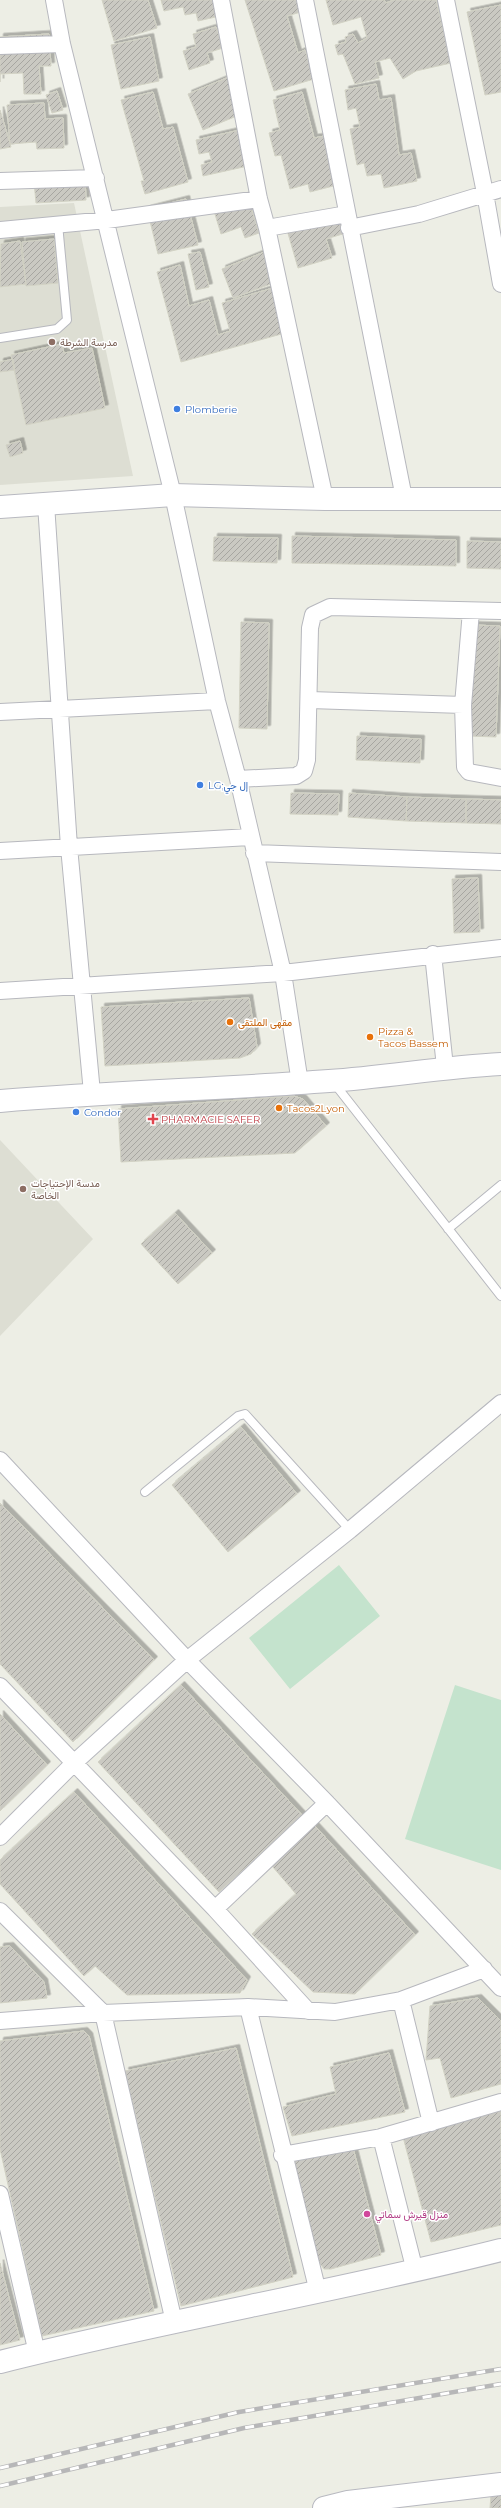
<svg xmlns="http://www.w3.org/2000/svg" width="501" height="2508" font-family="Montserrat,Vazirmatn,sans-serif">
<defs>
<pattern id="building-hatch" width="6" height="6" patternUnits="userSpaceOnUse"><rect width="6" height="6" fill="#cac9c2"/><path d="M-1 1l2-2M0 6l6-6M5 7l2-2" fill="none" stroke="#a7a6a1"/></pattern>
<filter id="shadow"><feDropShadow dx="3.5" dy="-3.5" stdDeviation="0" flood-color="#0004"/></filter>
</defs>
<rect width="100%" height="100%" fill="#edeee5"/>
<path fill="#ddded3" d="M 74,203 L 133,476 L 0,485 L 0,207 Z
M 0,1140 L 93,1239 L 0,1336 Z"/>
<path fill="#c4e3cd" d="M 339,1565 L 380,1616 L 290,1689 L 249,1638 Z
M 455,1685 L 501,1700 L 501,1870 L 405,1839 Z"/>
<path fill="url(#building-hatch)" stroke="#d2d2c4" filter="url(#shadow)" d="M 102,0 L 148,0 L 157,28 L 114,41 Z
M 161,0 L 216,0 L 220,16 L 198,21 L 196,13 L 185,15 L 183,7 L 164,11 Z
M 245,0 L 297,0 L 301,12 L 287,16 L 298,53 L 305,50 L 314,79 L 274,91 Z
M 326,0 L 384,0 L 386,3 L 394,0 L 436,0 L 451,63 L 416,71 L 403,79 L 390,58 L 375,62 L 379,78 L 355,84 L 343,54 L 338,55 L 335,45 L 346,42 L 345,37 L 353,34 L 358,43 L 367,38 L 361,17 L 333,25 Z
M 501,5 L 501,92 L 485,95 L 467,12 Z
M 216,27 L 223,48 L 207,53 L 210,63 L 189,70 L 183,51 L 196,47 L 193,34 Z
M 49,34 L 51,66 L 39,66 L 41,94 L 24,94 L 23,73 L 0,74 L 0,82 L 0,37 Z
M 150,37 L 159,81 L 121,89 L 111,45 Z
M 229,77 L 244,113 L 203,130 L 188,94 Z
M 376,84 L 379,100 L 391,98 L 399,155 L 411,153 L 417,181 L 384,188 L 381,174 L 367,176 L 364,163 L 357,165 L 350,129 L 360,127 L 356,108 L 348,110 L 345,90 Z
M 57,91 L 63,110 L 52,113 L 46,95 Z
M 153,92 L 163,129 L 173,127 L 188,182 L 145,194 L 141,181 L 144,181 L 121,100 Z
M 302,92 L 314,138 L 324,136 L 337,185 L 310,192 L 308,184 L 290,189 L 281,155 L 275,156 L 269,133 L 280,130 L 273,100 Z
M 44,103 L 45,119 L 63,118 L 64,148 L 37,149 L 36,142 L 10,144 L 7,105 Z
M 0,110 L 11,147 L 0,149 Z
M 240,130 L 248,166 L 203,176 L 201,165 L 212,162 L 209,152 L 199,154 L 196,140 Z
M 85,178 L 86,200 L 36,203 L 34,182 Z
M 247,195 L 259,233 L 245,238 L 241,227 L 221,234 L 214,211 Z
M 186,199 L 198,245 L 158,254 L 147,209 Z
M 340,214 L 346,233 L 326,239 L 332,258 L 298,268 L 287,230 Z
M 54,239 L 58,283 L 26,286 L 22,242 Z
M 20,241 L 26,284 L 0,287 L 1,244 Z
M 267,251 L 279,281 L 233,298 L 222,269 Z
M 200,252 L 209,287 L 196,290 L 188,254 Z
M 180,265 L 189,306 L 209,300 L 218,335 L 230,331 L 222,303 L 273,288 L 285,333 L 181,362 L 157,272 Z
M 62,344 L 64,353 L 92,348 L 105,408 L 26,425 L 11,355 Z
M 13,359 L 15,370 L 0,372 L 0,362 Z
M 20,441 L 23,453 L 10,457 L 6,445 Z
M 292,536 L 456,540 L 456,566 L 292,563 Z
M 214,537 L 278,538 L 277,563 L 213,561 Z
M 467,541 L 501,542 L 501,569 L 467,568 Z
M 241,622 L 269,623 L 267,729 L 239,728 Z
M 472,625 L 500,626 L 496,737 L 468,736 Z
M 357,736 L 421,739 L 420,763 L 356,760 Z
M 291,793 L 339,794 L 338,815 L 290,814 Z
M 349,793 L 407,797 L 406,821 L 348,817 Z
M 407,797 L 466,799 L 466,823 L 406,821 Z
M 466,799 L 501,800 L 501,824 L 466,823 Z
M 478,878 L 480,932 L 454,933 L 452,879 Z
M 249,998 L 257,1047 L 251,1054 L 240,1058 L 105,1066 L 101,1007 Z
M 294,1096 L 303,1099 L 326,1126 L 295,1153 L 121,1162 L 118,1109 Z
M 175,1213 L 212,1253 L 178,1284 L 141,1244 Z
M 241,1427 L 297,1494 L 228,1552 L 172,1485 Z
M 0,1503 L 154,1660 L 73,1742 L 0,1664 Z
M 181,1685 L 302,1815 L 219,1892 L 98,1762 Z
M 0,1714 L 47,1765 L 0,1811 Z
M 74,1792 L 247,1980 L 240,1993 L 127,1995 L 95,1966 L 84,1976 L 0,1884 L 0,1860 Z
M 314,1825 L 415,1935 L 355,1994 L 313,1992 L 252,1934 L 296,1894 L 272,1866 Z
M 10,1946 L 44,1982 L 47,1998 L 0,2003 L 0,1947 Z
M 478,1998 L 501,2021 L 501,2084 L 451,2098 L 440,2058 L 426,2060 L 430,2006 Z
M 84,2031 L 89,2036 L 154,2311 L 42,2336 L 0,2149 L 0,2041 Z
M 236,2048 L 293,2277 L 181,2306 L 125,2071 Z
M 389,2053 L 405,2112 L 292,2136 L 283,2107 L 336,2094 L 330,2067 Z
M 501,2111 L 501,2225 L 431,2242 L 403,2137 Z
M 353,2148 L 381,2255 L 331,2269 L 324,2269 L 319,2262 L 294,2161 Z
M 0,2263 L 20,2340 L 0,2345 Z
M 491,2494 L 501,2495 L 501,2508 L 490,2508 Z"/>
<g fill="none" stroke-linecap="round" stroke-linejoin="round">
<defs>
<path id="lane" d="M 0,338 L 57,329 L 67,320 L 58,224
M 334,1083 L 501,1296
M 448,1229 L 501,1185
M 145,1492 L 238,1416 L 245,1414 L 350,1530"/>
<path id="street" d="M 54,0 L 62,44 L 173,495 L 217,701 L 238,779 L 283,973 L 300,1083
M 221,0 L 259,199 L 267,228 L 325,499
M 305,0 L 404,498
M 446,0 L 485,193 L 501,284
M 0,46 L 62,44
M 0,181 L 96,178
M 267,228 L 347,214
M 349,228 L 419,214 L 501,189
M 0,230 L 107,220 L 259,199
M 46,504 L 69,847 L 92,1093
M 471,611 L 463,705 L 465,767 L 469,772 L 501,778
M 310,700 L 463,705
M 0,712 L 217,701
M 238,779 L 296,776 L 304,771 L 307,760 L 310,628 L 313,615 L 330,607 L 501,611
M 0,851 L 250,837
M 254,853 L 501,862
M 433,954 L 445,1067
M 0,991 L 283,973 L 501,948
M 0,1460 L 187,1660 L 327,1803 L 501,1988
M 0,1686 L 215,1909 L 308,2011
M 0,1837 L 75,1762 L 187,1660 L 350,1530 L 501,1403
M 215,1909 L 327,1803
M 0,1911 L 103,2013 L 174,2322
M 401,2000 L 431,2123
M 248,2007 L 318,2292
M 0,2021 L 103,2013 L 248,2007 L 335,2012 L 401,2000 L 484,1969
M 282,2155 L 381,2137
M 0,2194 L 37,2353
M 415,2271 L 381,2137 L 501,2102"/>
<path id="secondary" d="M 0,507 L 173,495 L 325,499 L 501,499
M 0,1101 C 110,1092 220,1089 329,1081 C 387,1077 443,1067 501,1064
M 0,2362 C 166,2320 335,2292 501,2250
M 324,2508 L 348,2502 L 501,2484"/>
</defs>
<use href="#lane" stroke="#b7b8be" stroke-width="10"/>
<use href="#street" stroke="#b7b8be" stroke-width="18"/>
<use href="#secondary" stroke="#b8b9c0" stroke-width="24"/>
<use href="#lane" stroke="#fff" stroke-width="8"/>
<use href="#street" stroke="#fff" stroke-width="16"/>
<use href="#secondary" stroke="#fff" stroke-width="22"/>
<defs>
<path id="rail" d="M 0,2468 L 239,2412 L 501,2369
M 0,2486 L 244,2428 L 501,2384"/>
</defs>
<use href="#rail" stroke="#b7b7b8" stroke-width="4.5"/>
<use href="#rail" stroke="#fff" stroke-width="3" stroke-dasharray="9" stroke-linecap="butt"/>
</g>
<g fill="#8d6e63" stroke="#fff" stroke-width="1.5">
<circle cx="52" cy="342" r="4"/>
<circle cx="23" cy="1189" r="4"/>
</g>
<g fill="#3f7fe0" stroke="#fff" stroke-width="1.5">
<circle cx="177" cy="409" r="4"/>
<circle cx="200" cy="785" r="4"/>
<circle cx="76" cy="1112" r="4"/>
</g>
<g fill="#e8710a" stroke="#fff" stroke-width="1.5">
<circle cx="230" cy="1022" r="4"/>
<circle cx="370" cy="1037" r="4"/>
<circle cx="279" cy="1108" r="4"/>
</g>
<path fill="#e0444e" stroke="#fff" stroke-width="1.5" d="M151 1113h4v4h4v4h-4v4h-4v-4h-4v-4h4z"/>
<circle fill="#d1479c" stroke="#fff" stroke-width="1.5" cx="367" cy="2214" r="4"/>
<g text-anchor="middle" dominant-baseline="central" stroke-width="3" stroke-linejoin="round" paint-order="stroke">
<g font-size="10" fill="#785e54" stroke="#fff" text-anchor="start">
<text x="60" y="342">مدرسة الشرطة</text>
<text x="31" y="1183">مدسة الإحتياجات<tspan x="31" dy="12">الخاصة</tspan></text>
</g>
<g font-size="10" fill="#366cbe" stroke="#fff" text-anchor="start">
<text x="185" y="409">Plomberie</text>
<text x="208" y="785">LG;إل جي</text>
<text x="84" y="1112">Condor</text>
</g>
<g font-size="10" fill="#c56008" stroke="#fff" text-anchor="start">
<text x="238" y="1022">مقهى الملتقى</text>
<text x="378" y="1031">Pizza &amp;<tspan x="378" dy="12">Tacos Bassem</tspan></text>
<text x="287" y="1108">Tacos2Lyon</text>
</g>
<g font-size="10" fill="#be3a42" stroke="#fff" text-anchor="start">
<text x="161" y="1119">PHARMACIE SAFER</text>
</g>
<g font-size="10" fill="#b23c85" stroke="#fff" text-anchor="start">
<text x="375" y="2214">منزل قيرش سماتي</text>
</g>
</g>
</svg>
